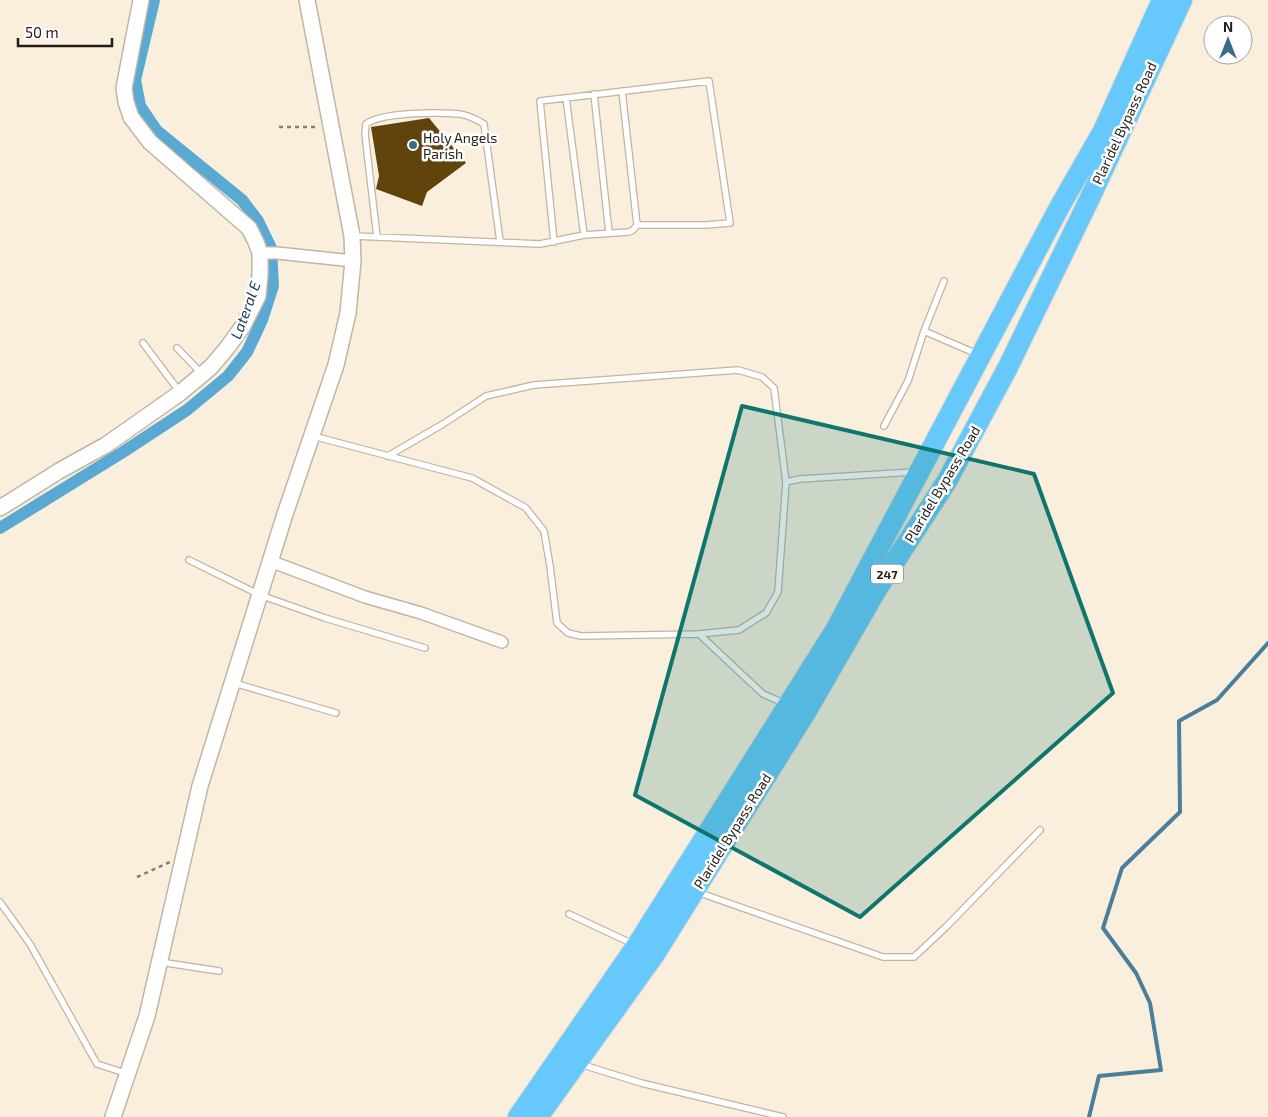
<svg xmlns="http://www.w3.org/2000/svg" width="1268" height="1117" font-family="'Exo 2',sans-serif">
<rect width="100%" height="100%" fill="#faeedd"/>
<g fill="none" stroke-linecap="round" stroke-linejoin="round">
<path stroke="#497f9b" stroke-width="4" d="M 1089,1117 L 1099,1076 L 1161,1070 L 1150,1003 L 1136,973 L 1103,928 L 1122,868 L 1180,812 L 1179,721 L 1217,700 L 1268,643"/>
<path stroke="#5aa9d3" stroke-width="12" d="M 0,528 L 123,452 L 187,410 L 228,376 L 247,352 L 262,320 L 273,286 L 271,248 L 258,221 L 242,200 L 157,131 L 140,106 L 135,80 L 154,0"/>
</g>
<path fill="#61430c" d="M 429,118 L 466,163 L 427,192 L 422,206 L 376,189 L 379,176 L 371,127 Z"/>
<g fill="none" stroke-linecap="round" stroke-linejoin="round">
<defs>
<path id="lane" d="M 622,91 L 637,225
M 594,94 L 609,233
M 566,98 L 584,235
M 354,236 L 540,244 L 584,235 L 629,232 L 633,230 L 637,225 L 706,225 L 730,223 L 709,81 L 540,101 L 554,242
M 377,237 L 365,134 L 366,124 C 382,112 438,112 459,114 C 468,115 476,119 484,124 L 500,241
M 924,331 L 977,354
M 143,343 L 179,391
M 177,348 L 202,374
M 884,426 L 908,381 L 924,331 L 944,281
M 313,436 L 472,478 L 526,508 L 544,531 L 550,566 L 557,623 L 568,633 L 581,636 L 699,634 L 739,630 L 766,613 L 778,592 L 786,482 L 800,479 L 913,472
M 388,456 L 443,424 L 486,396 L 534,385 L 738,370 L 762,377 L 774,388 L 786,482
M 189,560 L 260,595 L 325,618 L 425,648
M 699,634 L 763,694 L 786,704
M 234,683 L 336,713
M 697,892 L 883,957 L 914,957 L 947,926 L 1040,830
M 0,902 L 30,944 L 97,1064 L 128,1074
M 569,914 L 633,944
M 160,962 L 219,971
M 580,1064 L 641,1083 L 783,1117"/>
<path id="street" d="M 260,253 L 277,253 L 353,261
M 270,561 L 365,597 L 421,613 L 502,642"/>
<path id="secondary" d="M 0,508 L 59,471 L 106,445 L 180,393 L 211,367 L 227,348 L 243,326 L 258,296 L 260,275 L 260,253 L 256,242 L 249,228 L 150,142 L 131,117 L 126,102 L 124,88 L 141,0
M 113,1117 L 147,1016 L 200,786 L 285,514 L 336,365 L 348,313 L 353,261 L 352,236 L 307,0"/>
<path id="highway" d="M 518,1117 L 637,945 L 836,629 L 1060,206 L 1103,131 L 1162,0
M 538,1117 L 655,954 L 806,712 L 877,589 L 947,481 L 1008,367 L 1089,200 L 1182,0"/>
</defs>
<use href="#lane" stroke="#c0b5a4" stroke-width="8"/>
<use href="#street" stroke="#c0b5a4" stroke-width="14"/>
<use href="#secondary" stroke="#c0b5a4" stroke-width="18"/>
<use href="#highway" stroke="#d7d6d5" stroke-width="22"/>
<path stroke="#857d72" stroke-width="2.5" stroke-dasharray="4 4" stroke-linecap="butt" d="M 279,127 L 318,127
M 137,877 L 170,862"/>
<use href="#lane" stroke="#fff" stroke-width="5.5"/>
<use href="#street" stroke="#fff" stroke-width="11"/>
<use href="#secondary" stroke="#fff" stroke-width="15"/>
<use href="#highway" stroke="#67c9fb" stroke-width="20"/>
</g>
<path fill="#0f766e" fill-opacity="0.2" stroke="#0f766e" stroke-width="4" stroke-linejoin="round" d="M 742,406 L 1034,474 L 1113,693 L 860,917 L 635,795 Z"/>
<circle fill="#386d89" stroke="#fff" stroke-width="2" cx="413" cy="145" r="5"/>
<g text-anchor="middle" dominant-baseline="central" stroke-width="5" stroke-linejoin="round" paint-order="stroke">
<rect fill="#fff" stroke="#64615d" stroke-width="1" x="871" y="564.5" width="32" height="19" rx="4"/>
<g font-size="12" font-weight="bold" fill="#211d17">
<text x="887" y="574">247</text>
</g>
<g font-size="14" fill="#211d17" stroke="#fff">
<text transform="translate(1124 123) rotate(-65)">Plaridel Bypass Road</text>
<text transform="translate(942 484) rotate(-59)">Plaridel Bypass Road</text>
<text transform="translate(732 831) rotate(-58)">Plaridel Bypass Road</text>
</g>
<g font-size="14" fill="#211d17" stroke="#fff" text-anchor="start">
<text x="423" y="137">Holy Angels<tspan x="423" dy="16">Parish</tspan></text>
</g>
<g font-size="15" font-style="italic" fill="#1e4153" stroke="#fff">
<text transform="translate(245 310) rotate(-70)">Lateral E</text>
</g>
</g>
<g transform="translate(1228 40)"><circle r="24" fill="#ffffff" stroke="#a6a5a2"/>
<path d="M0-4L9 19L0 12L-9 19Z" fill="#386d89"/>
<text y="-8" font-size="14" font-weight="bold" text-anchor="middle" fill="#211d17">N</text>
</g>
<path d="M18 38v8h94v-8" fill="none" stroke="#211d17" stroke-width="2.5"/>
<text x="25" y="38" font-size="15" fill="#211d17" stroke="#ffffff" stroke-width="4" paint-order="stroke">50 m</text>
</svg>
